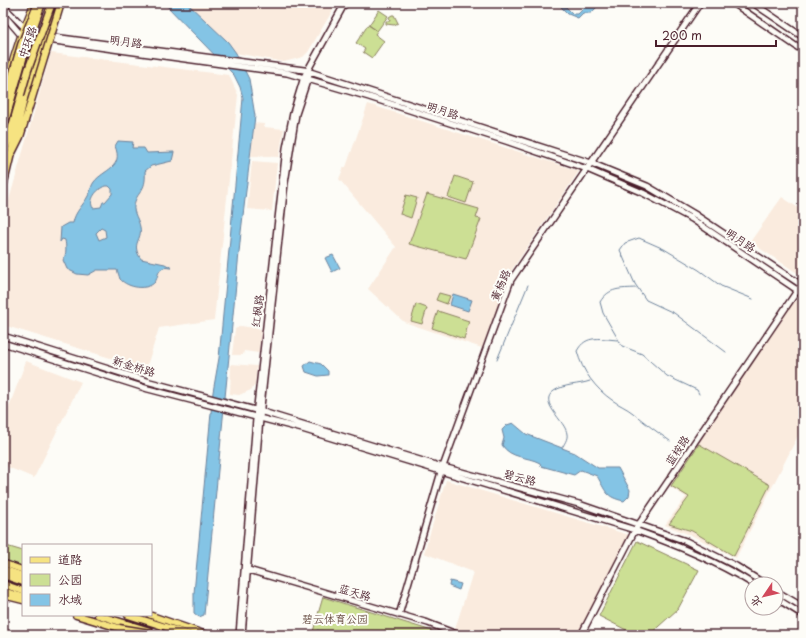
<svg xmlns="http://www.w3.org/2000/svg" width="806" height="638" font-family="'Playpen Sans','LXGW WenKai TC',sans-serif">
<rect width="100%" height="100%" fill="#fdfcf7"/>
<filter id="ink" filterUnits="userSpaceOnUse"><feTurbulence type="fractalNoise" baseFrequency=".025" numOctaves="2"/><feDisplacementMap in="SourceGraphic" scale="8" xChannelSelector="R" yChannelSelector="G"/><feConvolveMatrix kernelMatrix="1 2 1 2 8 2 1 2 1" color-interpolation-filters="sRGB"/></filter>
<g filter="url(#ink)">
<path fill="#faebde" d="M 187,3 L 337,3 L 308,52 L 303,57 L 284,62 L 236,53 L 228,42 Z
M 51,53 L 229,75 L 238,95 L 214,320 L 159,328 L 146,369 L 3,325 L 3,221 Z
M 368,104 L 579,171 L 511,271 L 482,348 L 404,322 L 368,289 L 396,247 L 339,179 L 344,167 L 346,167 Z
M 253,123 L 264,124 L 264,127 L 284,129 L 279,157 L 251,156 Z
M 252,161 L 277,163 L 272,211 L 247,209 Z
M 782,197 L 803,211 L 802,276 L 750,242 Z
M 801,299 L 803,300 L 803,426 L 736,558 L 693,536 L 665,525 L 686,497 L 669,486 L 792,303 Z
M 241,326 L 261,329 L 259,353 L 244,351 L 243,355 L 232,355 L 235,329 Z
M 26,361 L 81,382 L 34,478 L 3,465 L 3,423 Z
M 231,364 L 257,366 L 255,385 L 251,390 L 239,395 L 230,394 Z
M 446,480 L 629,535 L 578,635 L 471,635 L 455,629 L 473,572 L 424,553 Z"/>
<path fill="#ccdf94" stroke="#8b7f60" d="M 379,10 L 388,16 L 375,34 L 384,41 L 372,58 L 363,52 L 365,49 L 356,43 L 368,25 L 376,30 L 369,25 Z
M 392,15 L 394,15 L 398,23 L 394,25 L 386,24 L 386,21 L 390,21 L 389,17 Z
M 455,176 L 473,182 L 466,203 L 448,197 Z
M 427,194 L 479,209 L 476,218 L 481,219 L 466,259 L 409,244 Z
M 406,195 L 417,198 L 411,218 L 400,214 Z
M 439,293 L 450,296 L 447,304 L 436,300 Z
M 416,304 L 427,308 L 422,324 L 411,321 Z
M 438,311 L 469,321 L 464,339 L 432,328 Z
M 699,444 L 770,485 L 734,556 L 692,531 L 669,524 L 689,497 L 671,486 Z
M 637,541 L 699,570 L 678,609 L 649,635 L 636,635 L 599,616 Z
M 3,545 L 23,551 L 23,566 L 3,560 Z
M 323,597 L 445,635 L 312,635 Z"/>
<path fill="#84c4e5" stroke="#6d829b" fill-rule="evenodd" d="M 164,3 L 187,3 L 228,42 L 236,53 L 249,79 L 255,116 L 241,232 L 204,615 L 199,617 L 194,613 L 194,593 L 213,392 L 219,358 L 243,98 L 240,87 L 234,75 Z
M 589,3 L 601,3 L 591,13 L 583,13 L 578,18 L 568,14 L 561,7 L 563,4 L 573,14 L 578,14 Z
M 118,141 L 133,142 L 132,148 L 144,148 L 147,153 L 174,152 L 172,161 L 151,166 L 145,171 C 147,193 136,191 134,206 C 133,213 139,220 140,227 C 143,240 130,243 141,259 L 165,264 L 172,268 C 169,268 165,267 163,268 C 157,271 158,278 155,282 C 147,291 128,288 120,279 C 119,276 118,272 117,270 L 97,270 L 88,275 L 77,274 L 67,269 L 63,260 C 67,254 66,246 65,240 L 62,239 L 60,242 L 61,227 L 68,223 L 73,223 C 75,211 83,206 88,196 C 91,192 91,185 94,182 C 104,169 124,168 115,146 ZM 105,186 L 109,186 L 112,189 L 112,194 L 105,202 L 103,202 L 101,207 L 93,208 C 88,200 97,189 105,186 ZM 101,228 L 105,230 L 106,237 L 99,240 L 96,233 Z
M 333,255 L 340,268 L 332,272 L 325,258 Z
M 453,294 L 472,300 L 468,311 L 450,305 Z
M 310,361 L 321,364 L 328,371 L 328,375 L 318,376 L 306,372 L 304,366 Z
M 513,423 L 526,434 L 575,453 L 598,468 L 618,468 L 630,490 L 629,496 L 624,501 C 605,497 606,491 597,476 L 581,470 L 574,475 L 541,466 L 540,463 C 527,456 511,459 502,445 L 504,438 L 502,430 L 507,425 Z
M 450,581 L 461,584 L 459,590 L 449,586 Z
M 317,630 L 328,632 L 333,635 L 318,635 Z"/>
<g fill="none" stroke-linecap="round" stroke-linejoin="round">
<path stroke="#6d829b" stroke-width="1" d="M 636,288 C 621,289 609,287 600,302 L 603,313 L 622,346 L 642,354 L 667,376 L 697,390 L 699,394
M 618,340 C 601,339 586,334 577,351 C 582,371 596,389 612,400 C 619,405 627,408 633,413 C 645,423 657,432 670,441
M 726,352 L 674,313 L 646,300 L 635,284 L 620,250 L 625,243 L 639,238 L 664,249 L 699,270 L 721,286 L 753,299
M 497,360 L 528,285
M 562,448 C 564,444 568,439 567,434 C 566,421 537,402 554,391 C 564,384 579,385 590,381"/>
<defs>
<path id="secondary" d="M 733,3 L 803,51
M 753,3 L 803,37
M 3,6 L 24,27 L 46,36 L 304,70 L 563,154 L 591,163 L 647,186 L 696,215 L 803,286
M 3,14 L 21,35 L 33,38 L 287,73 L 369,97 L 506,141 L 587,169 L 643,193 L 692,219 L 803,294
M 3,336 L 150,382 L 263,412 L 436,465 L 579,504 L 686,541 L 736,566 L 765,584
M 3,343 L 148,389 L 302,429 L 635,530 C 676,545 716,561 753,584
M 245,569 L 428,623 L 459,635
M 776,591 L 803,607
M 776,598 L 803,615
M 399,615 L 441,472 L 511,280 L 700,3
M 239,635 L 257,406 L 286,148 L 293,113 L 304,77 L 345,3
M 242,635 L 261,407 L 285,183 L 296,114 L 309,75
M 581,635 L 635,530 L 799,288"/>
<path id="primary" d="M 3,91 L 20,38 L 34,3
M 24,104 L 58,3
M 3,563 L 23,570
M 3,591 L 23,597
M 150,615 L 208,635"/>
<path id="highway" d="M 3,569 L 23,576
M 3,575 L 23,582
M 3,584 L 23,591
M 3,595 L 23,600
M 76,615 L 119,628
M 98,615 L 150,631
M 128,615 L 191,635"/>
</defs>
<use href="#secondary" stroke="#4a1f2b" stroke-width="8"/>
<use href="#primary" stroke="#4a1f2b" stroke-width="8"/>
<use href="#highway" stroke="#4a1f2b" stroke-width="9"/>
<use href="#secondary" stroke="#fdfcf7" stroke-width="5"/>
<use href="#primary" stroke="#f6e381" stroke-width="5.5"/>
<use href="#highway" stroke="#f6e381" stroke-width="6"/>
<defs>
<path id="highway-bridge" d="M 3,107 L 21,45 L 38,3
M 3,129 L 25,52 L 42,3
M 12,153 L 20,137 L 61,3
M 3,158 L 28,70 L 52,3
M 3,187 L 24,99
M 119,628 L 162,635"/>
</defs>
<use href="#highway-bridge" stroke="#4a1f2b" stroke-width="9" stroke-linecap="butt"/>
<use href="#highway-bridge" stroke="#f6e381" stroke-width="6"/>
</g>
</g>
<g text-anchor="middle" dominant-baseline="central" stroke-width="4" stroke-linejoin="round" paint-order="stroke">
<g font-size="11" fill="#4a1f2b" stroke="#fdfcf7">
<text transform="translate(126 41) rotate(8)">明月路</text>
<text transform="translate(27 42) rotate(-70)">中环路</text>
<text transform="translate(443 110) rotate(18)">明月路</text>
<text transform="translate(741 240) rotate(34)">明月路</text>
<text transform="translate(500 285) rotate(-66)">黄杨路</text>
<text transform="translate(257 311) rotate(-83)">红枫路</text>
<text transform="translate(134 366) rotate(17)">新金桥路</text>
<text transform="translate(677 450) rotate(-56)">蓝桉路</text>
<text transform="translate(520 477) rotate(15)">碧云路</text>
<text transform="translate(355 592) rotate(16)">蓝天路</text>
</g>
<g font-size="11" fill="#6a4f45" stroke="#fdfcf7">
<text x="335" y="618">碧云体育公园</text>
</g>
</g>
<rect width="806" height="638" fill="none" stroke="#fdfcf7" stroke-width="16"/>
<rect x="8" y="8" width="790" height="622" fill="none" stroke="#4a1f2b" stroke-width="1.5" filter="url(#ink)"/>
<rect x="22" y="544" width="130" height="72" fill="#fdfcf7" stroke="#b5a4a5"/>
<rect x="30" y="557" width="20" height="6" fill="#f6e381" stroke="#b5a4a5"/>
<text x="58" y="564" font-size="12" fill="#4a1f2b">道路</text>
<rect x="30" y="574" width="20" height="12" fill="#ccdf94" stroke="#b5a4a5"/>
<text x="58" y="584" font-size="12" fill="#4a1f2b">公园</text>
<rect x="30" y="594" width="20" height="12" fill="#84c4e5" stroke="#b5a4a5"/>
<text x="58" y="604" font-size="12" fill="#4a1f2b">水域</text>
<g transform="translate(764 596) rotate(235)"><circle r="19" fill="#fdfcf7" stroke="#b5a4a5"/>
<path d="M0-3L7 15L0 10L-7 15Z" fill="#d1495b"/>
<text y="-6" font-size="11" font-weight="bold" text-anchor="middle" fill="#4a1f2b">北</text>
</g>
<path d="M656 40v6h120v-6" fill="none" stroke="#4a1f2b" stroke-width="2"/>
<text x="662" y="40" font-size="12" fill="#4a1f2b" stroke="#fdfcf7" stroke-width="3" paint-order="stroke">200 m</text>
</svg>
